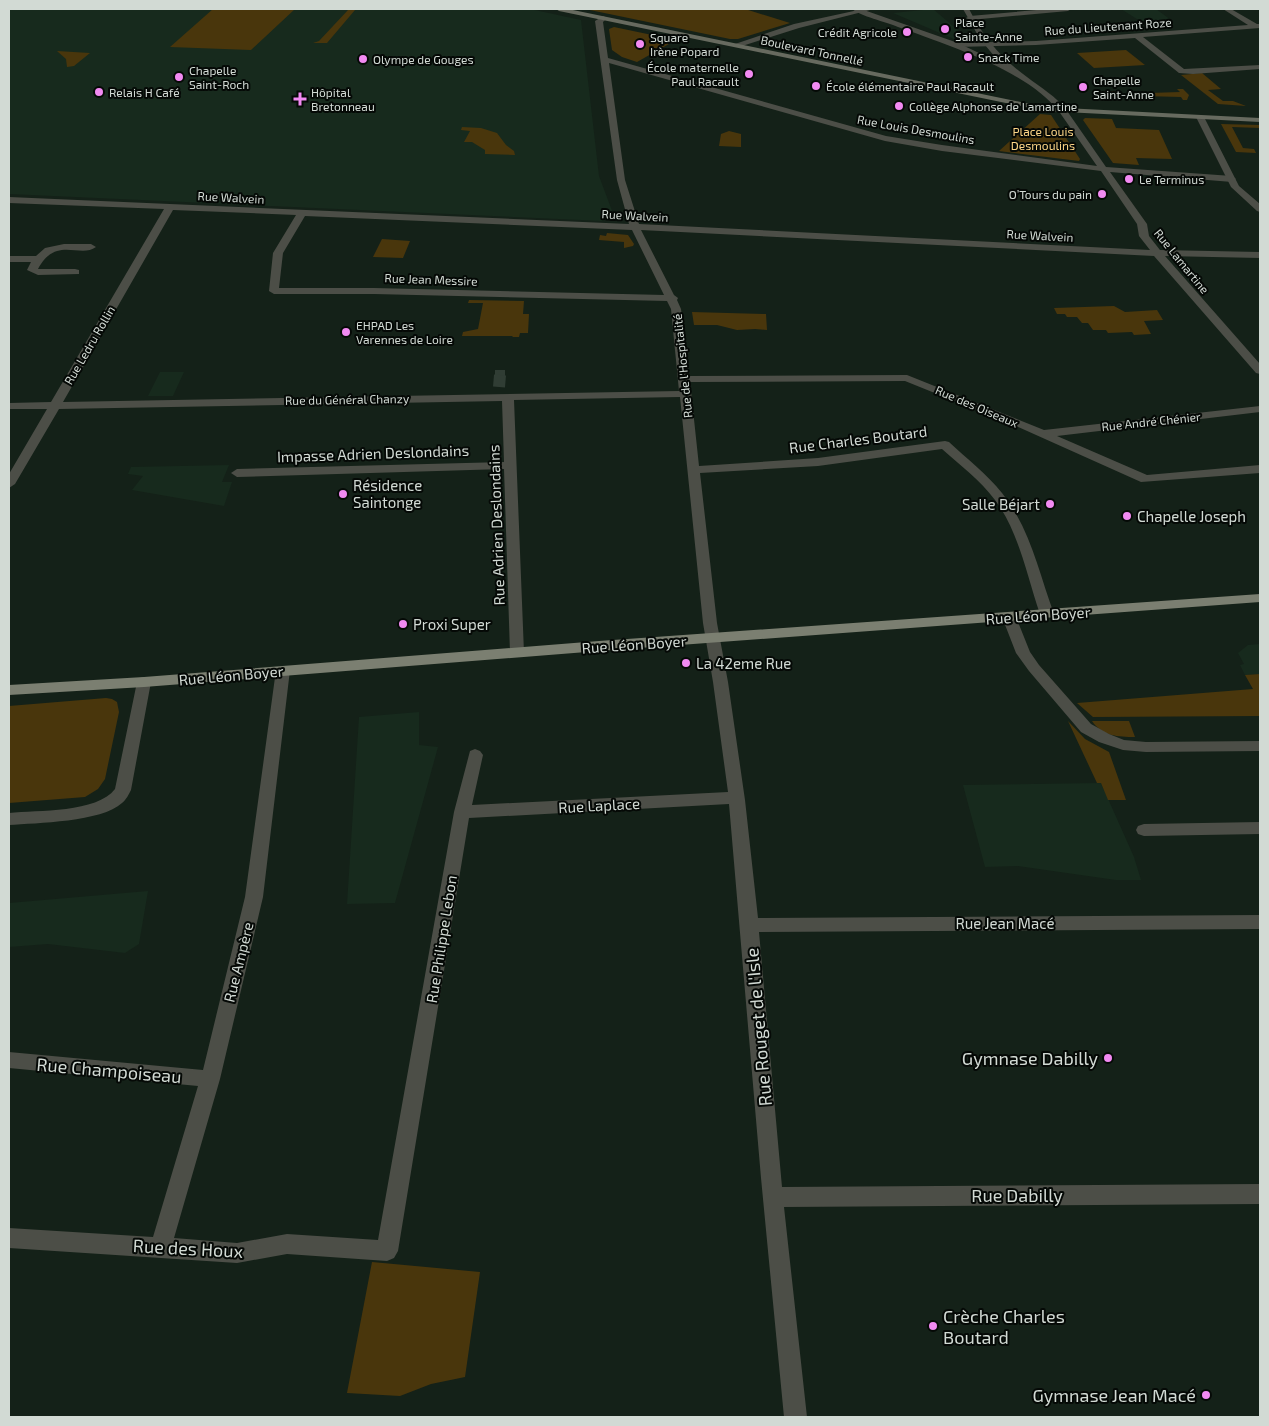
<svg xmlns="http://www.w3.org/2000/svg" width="1269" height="1426" font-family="'Exo 2',sans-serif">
<rect width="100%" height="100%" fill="#142118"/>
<path fill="#172a1d" d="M 9,9 L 530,9 L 581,20 L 599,176 L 614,216 L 603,221 L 9,194 Z
M 933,9 L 966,37 L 954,39 L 893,13 Z
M 1121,9 L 1156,9 L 1171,20 L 1140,21 Z
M 160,372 L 184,372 L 173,396 L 148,396 Z
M 229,465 L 222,482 L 232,482 L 224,506 L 132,490 L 143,476 L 128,474 L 131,467 Z
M 1260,644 L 1260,674 L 1245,675 L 1240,665 L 1244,664 L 1238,653 L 1248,645 Z
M 419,712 L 419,745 L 438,747 L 395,903 L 347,904 L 359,717 Z
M 1101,783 L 1134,857 L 1141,880 L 1116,880 L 1018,866 L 985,867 L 963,785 Z
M 148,891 L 139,944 L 125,953 L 48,944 L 9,947 L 9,903 Z"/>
<path fill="#49360c" d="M 213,9 L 295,9 L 251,50 L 170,47 Z
M 585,9 L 745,9 L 790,23 L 738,39 L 730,39 Z
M 348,10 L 355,10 L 327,43 L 313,43 L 319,41 Z
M 614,27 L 676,40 L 637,62 L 622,57 L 612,50 L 609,29 Z
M 1126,50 L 1145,65 L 1094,68 L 1077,53 Z
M 57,51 L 90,53 L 74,66 L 67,67 L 66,59 Z
M 1202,73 L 1221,89 L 1208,90 L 1223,101 L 1233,101 L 1246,106 L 1218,104 L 1181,75 Z
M 1177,89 L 1183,89 L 1189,95 L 1187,100 L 1183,100 L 1181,97 L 1106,95 L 1106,97 L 1095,95 L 1096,92 L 1115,91 L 1118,94 L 1180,92 Z
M 1040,114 L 1051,115 L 1080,159 L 1079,161 L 999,151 Z
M 1085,118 L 1112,119 L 1116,128 L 1159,130 L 1172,159 L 1136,158 L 1139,165 L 1113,163 L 1083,120 Z
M 1221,124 L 1260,125 L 1260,128 L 1232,127 L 1243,148 L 1254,149 L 1256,153 L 1236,152 Z
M 462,127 L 481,128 L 497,133 L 506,145 L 514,151 L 515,155 L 485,154 L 485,150 L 472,142 L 464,142 L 470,131 L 461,130 Z
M 729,131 L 741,134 L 741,147 L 719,146 L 721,134 Z
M 607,233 L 628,235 L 634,244 L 633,246 L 624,248 L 624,242 L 599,240 L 600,235 L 606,236 Z
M 382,239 L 410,241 L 403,258 L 373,257 Z
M 469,300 L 524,301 L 523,314 L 529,314 L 528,333 L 520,333 L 519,337 L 513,337 L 512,336 L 462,336 L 463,332 L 478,329 L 483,303 L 468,303 Z
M 1114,306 L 1125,312 L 1157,310 L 1163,320 L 1144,321 L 1151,334 L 1134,335 L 1132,332 L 1108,333 L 1106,330 L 1093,330 L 1088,323 L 1082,323 L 1077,317 L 1067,317 L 1065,314 L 1057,314 L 1054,308 Z
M 692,312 L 766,314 L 767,330 L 755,329 L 737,330 L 717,325 L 694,325 Z
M 1260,674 L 1260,716 L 1093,717 L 1077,703 L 1253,689 L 1245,675 Z
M 106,698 L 112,699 L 117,702 L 119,712 L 105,779 L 98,789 L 85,797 L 9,803 L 9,706 Z
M 1068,721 L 1085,739 L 1109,752 L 1126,800 L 1108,800 L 1101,783 L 1097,783 Z
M 1092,721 L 1129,721 L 1135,737 C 1118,737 1102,736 1092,721 Z
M 372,1262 L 480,1272 L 465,1377 L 431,1384 L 400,1396 L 347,1393 Z"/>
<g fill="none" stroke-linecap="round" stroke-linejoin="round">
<path stroke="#303d34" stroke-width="10" stroke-dasharray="10 5" stroke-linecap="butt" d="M 500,376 L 500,370"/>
<path stroke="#303d34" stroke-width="12" stroke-dasharray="12 6" stroke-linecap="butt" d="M 499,387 L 500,375"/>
<path fill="#4c4e47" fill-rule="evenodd" d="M 863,9 L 874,9 L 799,28 L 739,47 L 732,45 L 794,24 Z
M 1048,9 L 1071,9 L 1068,11 L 970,20 L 966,18 L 970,16 Z
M 1223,9 L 1231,9 L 1257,24 L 1260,24 L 1260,28 L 1143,37 L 1184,69 L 1260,65 L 1260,69 L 1193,74 L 1179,73 L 1135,38 L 1036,45 L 955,47 L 951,45 L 955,43 L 1036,41 L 1248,25 Z
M 603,16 L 607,18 L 603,22 L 608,58 L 886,136 L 942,145 L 1097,166 L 1058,110 L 1065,108 L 1106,167 L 1232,176 L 1236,179 L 1232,182 L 1110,172 L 1147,224 L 1149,236 L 1160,250 L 1260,252 L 1260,258 L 1165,256 L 1260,364 L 1260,374 L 1256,373 L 1154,256 L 641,230 L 674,295 L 678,298 L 677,300 L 681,309 L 689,376 L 907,375 L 1044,430 L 1260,406 L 1260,412 L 1057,436 L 1147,475 L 1260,465 L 1260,473 L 1141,482 L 1014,425 L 905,381 L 690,382 L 699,466 L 818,458 L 945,441 L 949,442 C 967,459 987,474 1002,493 C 1030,528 1039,573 1054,614 L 1052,617 L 1042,617 L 1040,614 C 1027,576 1019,532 995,500 C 980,480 960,465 942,449 L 818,466 L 700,473 L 717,623 L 728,682 L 745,800 L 758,918 L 1260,915 L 1260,929 L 759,932 L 782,1187 L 1260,1184 L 1260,1204 L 784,1207 L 807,1417 L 784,1417 L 761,1178 L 729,804 L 469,818 L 398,1251 L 394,1258 L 387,1261 L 287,1254 L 237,1263 L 9,1248 L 9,1228 L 153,1237 L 198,1086 L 9,1068 L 9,1052 L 203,1070 L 245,897 L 276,670 L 278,667 L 288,667 L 290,670 L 263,897 L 220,1079 L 174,1238 L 237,1243 L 287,1234 L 378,1240 L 454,812 L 470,751 L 475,749 L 480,751 L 483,755 L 472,805 L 728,792 L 713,682 L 703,623 L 680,397 L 514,400 L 524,653 L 522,656 L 512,656 L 510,653 L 504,469 L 237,477 L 231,473 L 237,469 L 504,462 L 502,401 L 59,409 L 15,484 L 9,488 L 9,474 L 47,409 L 9,409 L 9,403 L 51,402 L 164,209 L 9,203 L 9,197 L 629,224 L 617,180 L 595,21 ZM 609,63 L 885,141 L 942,151 L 1101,171 L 1137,224 L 1139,236 L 1150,250 L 639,224 L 625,180 ZM 173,210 L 296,215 L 273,253 L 269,291 L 274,294 L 374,294 L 667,301 L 671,309 L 679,391 L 63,402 ZM 305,216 L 632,230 L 664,295 L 374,288 L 279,288 L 283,253 Z
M 64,244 L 91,244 L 96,247 C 80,259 56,235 38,269 L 75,269 L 79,270 L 79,274 L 38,275 L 27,270 L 31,262 L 9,262 L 9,256 L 36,256 L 45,248 Z
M 1009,613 L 1014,614 L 1016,617 L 1030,652 L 1039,665 L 1091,724 L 1109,734 L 1124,740 L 1146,742 L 1260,741 L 1260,751 L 1146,752 L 1123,750 L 1099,742 L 1081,732 L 1029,671 L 1016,653 L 1002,617 L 1004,614 Z
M 144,677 L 149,678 L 151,682 L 131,790 C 129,794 126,800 122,803 C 102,822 36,823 9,825 L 9,813 C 38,810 97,813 115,789 L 137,682 L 139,678 Z
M 1260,822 L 1260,834 L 1144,836 L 1138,834 L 1136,830 L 1138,826 L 1144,824 Z"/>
<path fill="#4c4e47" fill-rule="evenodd" d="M 852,9 L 861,9 L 958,43 L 1000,63 L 980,39 L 963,9 L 969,9 C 983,37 1002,59 1027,77 C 1041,88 1056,96 1066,110 L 1059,112 C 1029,71 945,44 898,27 C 886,22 860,16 852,9 Z
M 1197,115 L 1204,117 L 1239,186 L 1260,204 L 1260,212 L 1257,211 L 1231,187 L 1196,117 Z"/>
<path fill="#676a5f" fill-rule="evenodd" d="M 556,9 L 568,9 L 1045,107 L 1260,118 L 1260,122 L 1045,111 L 559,11 Z"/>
<path fill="#7b7f71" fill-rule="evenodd" d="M 1260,594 L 1260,602 L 599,651 L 144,687 L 9,695 L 9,685 L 144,677 L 599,641 Z"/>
</g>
<g fill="#f28af2" stroke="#050906" stroke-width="2">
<circle cx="945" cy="29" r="5"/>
<circle cx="907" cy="32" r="5"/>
<circle cx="640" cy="44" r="5"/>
<circle cx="968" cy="57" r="5"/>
<circle cx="363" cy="59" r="5"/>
<circle cx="749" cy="74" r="5"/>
<circle cx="179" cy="77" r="5"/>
<circle cx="816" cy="86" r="5"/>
<circle cx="1083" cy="87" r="5"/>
<circle cx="99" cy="92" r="5"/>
<path d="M297.5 91.5h5v5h5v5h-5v5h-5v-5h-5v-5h5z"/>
<circle cx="899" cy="106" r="5"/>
<circle cx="1129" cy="179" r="5"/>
<circle cx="1102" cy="194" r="5"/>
<circle cx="346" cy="332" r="5"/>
<circle cx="343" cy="494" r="5"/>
<circle cx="1050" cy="504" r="5"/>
<circle cx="1127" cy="516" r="5"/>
<circle cx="403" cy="624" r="5"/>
<circle cx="686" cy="663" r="5"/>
<circle cx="1108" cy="1058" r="5"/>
<circle cx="933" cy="1326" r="5"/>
<circle cx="1206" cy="1395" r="5"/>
</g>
<g text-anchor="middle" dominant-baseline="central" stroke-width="4" stroke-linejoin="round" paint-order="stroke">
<g font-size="12" fill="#d2dad4" stroke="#050906" text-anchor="start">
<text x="955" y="22">Place<tspan x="955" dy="14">Sainte-Anne</tspan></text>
<text x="897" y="32" text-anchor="end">Crédit Agricole</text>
<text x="650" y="37">Square<tspan x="650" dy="14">Irène Popard</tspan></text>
<text x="978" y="57">Snack Time</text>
<text x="373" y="59">Olympe de Gouges</text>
<text x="739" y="67" text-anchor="end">École maternelle<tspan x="739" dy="14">Paul Racault</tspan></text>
<text x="189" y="70">Chapelle<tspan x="189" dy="14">Saint-Roch</tspan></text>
<text x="1093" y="80">Chapelle<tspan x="1093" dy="14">Saint-Anne</tspan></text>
<text x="826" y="86">École élémentaire Paul Racault</text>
<text x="109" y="92">Relais H Café</text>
<text x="311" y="92">Hôpital<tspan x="311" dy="14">Bretonneau</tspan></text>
<text x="909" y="106">Collège Alphonse de Lamartine</text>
<text x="1139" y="179">Le Terminus</text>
<text x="1092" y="194" text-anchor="end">O’Tours du pain</text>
<text x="356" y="325">EHPAD Les<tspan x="356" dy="14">Varennes de Loire</tspan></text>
</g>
<g font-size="12" fill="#d2dad4" stroke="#050906">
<text transform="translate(1108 26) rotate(-4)">Rue du Lieutenant Roze</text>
<text transform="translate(812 50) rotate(12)">Boulevard Tonnellé</text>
<text transform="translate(916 129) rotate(10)">Rue Louis Desmoulins</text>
<text transform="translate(231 197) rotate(3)">Rue Walvein</text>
<text transform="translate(635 215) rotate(3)">Rue Walvein</text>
<text transform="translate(1040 235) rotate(3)">Rue Walvein</text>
<text transform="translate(1182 261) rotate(51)">Rue Lamartine</text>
<text transform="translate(431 279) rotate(2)">Rue Jean Messire</text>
<text transform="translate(89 345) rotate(-60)">Rue Ledru Rollin</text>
<text transform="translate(682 366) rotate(-96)">Rue de l'Hospitalité</text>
<text transform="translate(347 399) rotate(-1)">Rue du Général Chanzy</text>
<text transform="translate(977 406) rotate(23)">Rue des Oiseaux</text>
<text transform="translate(1151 421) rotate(-6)">Rue André Chénier</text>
</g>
<g font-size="12" fill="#fcd587" stroke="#050906">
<text x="1043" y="131">Place Louis<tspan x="1043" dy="14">Desmoulins</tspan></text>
</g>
<g font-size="15" fill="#d2dad4" stroke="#050906">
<text transform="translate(858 439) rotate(-7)">Rue Charles Boutard</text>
<text transform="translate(373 453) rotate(-2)">Impasse Adrien Deslondains</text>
<text transform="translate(496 525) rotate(-92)">Rue Adrien Deslondains</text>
<text transform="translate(1038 615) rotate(-4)">Rue Léon Boyer</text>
<text transform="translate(634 644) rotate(-4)">Rue Léon Boyer</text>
<text transform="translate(231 675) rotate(-5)">Rue Léon Boyer</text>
<text transform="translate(599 805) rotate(-3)">Rue Laplace</text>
<text x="1005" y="923">Rue Jean Macé</text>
<text transform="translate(441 939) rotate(-81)">Rue Philippe Lebon</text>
<text transform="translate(238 962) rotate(-76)">Rue Ampère</text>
</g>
<g font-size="15" fill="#d2dad4" stroke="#050906" text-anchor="start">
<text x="353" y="485">Résidence<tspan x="353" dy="17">Saintonge</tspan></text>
<text x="1040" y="504" text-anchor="end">Salle Béjart</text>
<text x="1137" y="516">Chapelle Joseph</text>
<text x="413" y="624">Proxi Super</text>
<text x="696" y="663">La 42eme Rue</text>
</g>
<g font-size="18" fill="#d2dad4" stroke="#050906">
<text transform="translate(758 1027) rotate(-95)">Rue Rouget de l'Isle</text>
<text transform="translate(109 1070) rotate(5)">Rue Champoiseau</text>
<text x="1017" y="1195">Rue Dabilly</text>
<text transform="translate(188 1248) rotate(3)">Rue des Houx</text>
</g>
<g font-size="18" fill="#d2dad4" stroke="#050906" text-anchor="end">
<text x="1098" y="1058">Gymnase Dabilly</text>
<text x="943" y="1316" text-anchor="start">Crèche Charles<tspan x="943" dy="21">Boutard</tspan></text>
<text x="1196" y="1395">Gymnase Jean Macé</text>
</g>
</g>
<rect width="1269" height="1426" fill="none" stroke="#d2dad4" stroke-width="20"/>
</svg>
